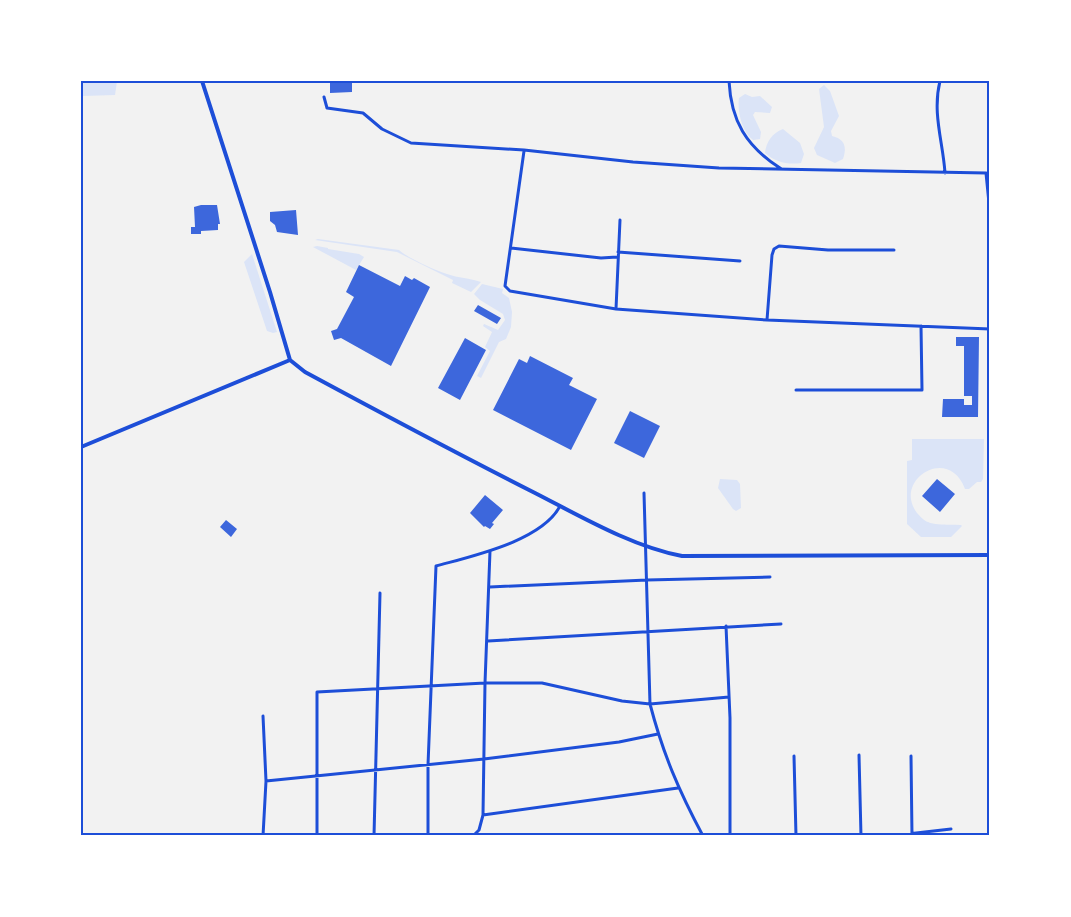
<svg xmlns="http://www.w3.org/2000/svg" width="1071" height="917" font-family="'DM Sans',sans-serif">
<rect width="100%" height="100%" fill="#f2f2f2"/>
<path fill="#dbe4f7" d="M 81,81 L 117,81 L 115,95 L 83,96 Z
M 824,85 L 830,91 L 839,116 L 831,131 L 832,136 C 845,139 847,147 843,159 L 835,163 L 817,155 L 814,148 L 824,127 L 819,89 Z
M 745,94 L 752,97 L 760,96 L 772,107 L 770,113 L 755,112 L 753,115 L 761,132 L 760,139 L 753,140 C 742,132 737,111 739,98 Z
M 783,129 L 800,143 L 804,154 L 801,163 C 788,165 775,162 765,153 C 766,142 772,133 783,129 Z
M 318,239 L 399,250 C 408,258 434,270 447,274 C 458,278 470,278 481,282 L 471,292 L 452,283 L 453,280 L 397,252 L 315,240 Z
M 317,246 L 328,248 L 328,249 L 359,254 L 364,257 L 356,270 L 313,247 Z
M 252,254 L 277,332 L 273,333 L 267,331 L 244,262 Z
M 482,284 L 503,289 L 502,293 L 509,298 L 512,312 L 511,327 L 506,339 L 499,342 L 481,378 L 477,376 L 490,351 L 485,347 L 492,332 L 483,326 L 484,324 L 498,330 L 505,320 L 503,314 L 480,300 L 474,294 Z
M 912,439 L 984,439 L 983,479 L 981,482 L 977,482 L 969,489 L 965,489 C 949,444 892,480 917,513 C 920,516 924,521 928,522 C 937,526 951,524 961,525 L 962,526 L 951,537 L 921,537 L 907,524 L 907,461 L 912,460 Z
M 720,479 L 737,480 L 740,484 L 741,508 L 736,511 L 733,509 L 718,488 Z"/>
<path fill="#3d67dc" d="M 330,81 L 352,81 L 352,92 L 330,93 Z
M 201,205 L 217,205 L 220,224 L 218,224 L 218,230 L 201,231 L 201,234 L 191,234 L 191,227 L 195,227 L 194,207 Z
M 296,210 L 298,235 L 277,232 L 275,225 L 270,221 L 270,212 Z
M 359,265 L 400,286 L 405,276 L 412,280 L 414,278 L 430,287 L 391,366 L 341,338 L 334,340 L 331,331 L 337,329 L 354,297 L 346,292 Z
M 478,305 L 501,318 L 497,324 L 474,311 Z
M 956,337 L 979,337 L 978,417 L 942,417 L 943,399 L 964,399 L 964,405 L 972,405 L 972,396 L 964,396 L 964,346 L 956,346 Z
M 465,338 L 486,350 L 460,400 L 438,388 Z
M 530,356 L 573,378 L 569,385 L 597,399 L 571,450 L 493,410 L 519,359 L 527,363 Z
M 630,411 L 660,426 L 644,458 L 614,443 Z
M 937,479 L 955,494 L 940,512 L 922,496 Z
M 485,495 L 503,510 L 492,523 L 494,524 L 490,529 L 485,526 L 484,527 L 470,513 Z
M 226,520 L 237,529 L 231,537 L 220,527 Z"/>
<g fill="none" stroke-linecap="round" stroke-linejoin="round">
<path stroke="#1d4ed8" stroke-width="3" d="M 729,81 C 731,121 746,146 780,168
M 940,81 C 932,113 943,142 945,173
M 324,97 L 327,108 L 363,113 L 382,129 L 411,143 L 524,150 L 633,162 L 719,168 L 986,173 L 990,213
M 524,151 L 505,286 L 510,291 L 616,309 L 767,320 L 990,329
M 511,248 L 601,258 L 617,257
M 618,252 L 740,261
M 616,309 L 620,220
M 767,320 L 772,255 L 774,249 L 779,246 L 828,250 L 894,250
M 796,390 L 922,390 L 921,326
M 644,493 L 650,704 C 663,754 679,791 703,836
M 490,587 L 647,580 L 770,577
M 726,626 L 730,718 L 730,836
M 488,641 L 781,624
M 263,716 L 266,781 L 263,836
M 859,755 L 861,836
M 794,756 L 796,836
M 911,756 L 912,836
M 266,781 L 484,759 L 619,742 L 658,734
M 483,815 L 678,788
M 317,836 L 317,692 L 485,683 L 542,683 L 622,701 L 650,704 L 729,697
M 374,836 L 380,593
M 428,836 L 428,765 L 436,566 C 472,556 542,541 560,506
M 473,836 L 479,830 L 483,815 L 485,683 L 490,551
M 890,836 L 951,829"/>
<path stroke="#1d4ed8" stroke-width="4" d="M 290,360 L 305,372 C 381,413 458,454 535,493 C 580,516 633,547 682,556 L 990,555
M 81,447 L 290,360 L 270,292 L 202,81"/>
</g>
<rect width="1071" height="917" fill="none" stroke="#ffffff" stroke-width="165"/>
<rect x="82" y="82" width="906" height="752" fill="none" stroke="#1d4ed8" stroke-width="2"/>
</svg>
